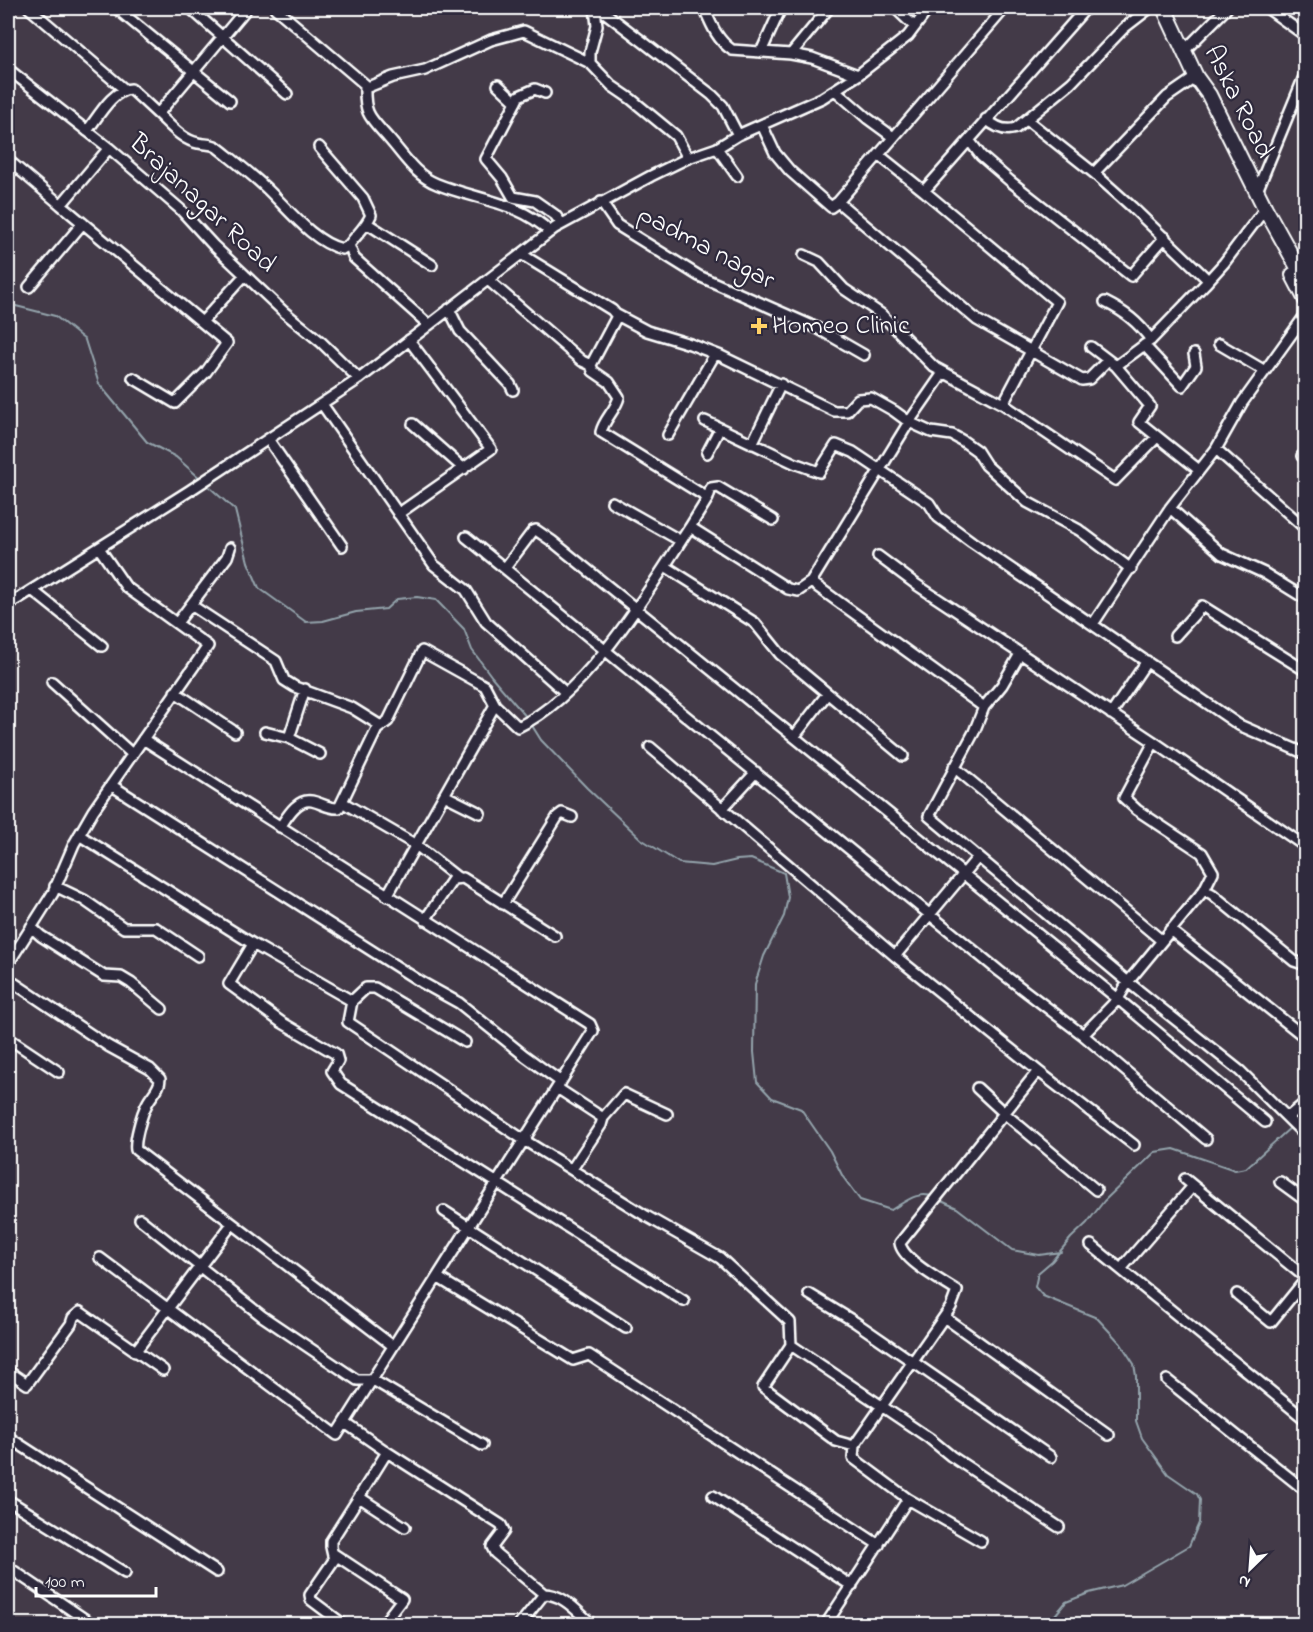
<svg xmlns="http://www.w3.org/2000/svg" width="1313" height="1632" font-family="'Indie Flower',sans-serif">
<rect width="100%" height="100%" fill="#433a48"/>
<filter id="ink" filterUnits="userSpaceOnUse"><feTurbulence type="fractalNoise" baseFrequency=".0167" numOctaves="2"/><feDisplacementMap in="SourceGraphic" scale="12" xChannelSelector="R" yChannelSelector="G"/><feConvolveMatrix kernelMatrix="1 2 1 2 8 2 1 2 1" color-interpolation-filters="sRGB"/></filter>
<g filter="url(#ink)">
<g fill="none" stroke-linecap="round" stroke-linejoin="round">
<path stroke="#94a4ac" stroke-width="2" d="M 8,304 L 55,316 L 85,340 L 99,384 L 147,442 L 176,457 L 202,480
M 206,484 L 235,510 L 248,562 L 259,588 L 306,622 L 323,621 L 356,612 L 386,609 L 397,599 L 417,597 L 436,600 L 464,629 L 472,650 L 492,677 L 528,719
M 531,724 L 541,740 L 587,788 L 641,839 L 679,863 L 712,866 L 737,860 L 751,859 L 784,873 L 788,897 L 784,916 L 764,956 L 755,984 L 754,1052 L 757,1082 L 772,1098 L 801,1109 L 830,1151 L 843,1177 L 860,1200 L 891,1210 C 905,1202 918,1190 934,1197
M 1295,1123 L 1306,1116
M 939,1200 L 957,1208 L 1012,1250 L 1039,1255 L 1061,1252
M 1050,1624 L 1051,1620 L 1066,1602 L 1089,1593 L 1122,1585 L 1189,1546 L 1199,1523 L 1200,1500 L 1197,1494 L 1168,1474 L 1142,1438 L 1136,1421 L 1136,1376 L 1134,1364 L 1121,1344 L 1097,1318 L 1043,1296 L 1035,1287 L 1038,1273 L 1052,1261 L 1071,1238 L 1087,1223 L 1104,1201 L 1155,1152 L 1174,1149 L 1235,1170 L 1246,1168 L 1291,1127"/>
<defs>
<path id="minor" d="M 29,8 L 124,89
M 116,8 L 230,101
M 190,8 L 287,94
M 275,8 L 368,87 L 393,77 L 425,70 L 491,40 L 524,31 L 590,63
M 595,8 L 597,26 L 590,52 L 590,63 L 612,86 L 631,99 L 676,136 L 688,158
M 599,8 L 712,95 L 723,106 L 738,135
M 704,8 C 711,24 717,40 732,50 L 791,54 L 812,58 L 858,75
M 895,8 L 915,27
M 1267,8 L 1306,36
M 8,11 L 11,8
M 1184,51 L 1227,8
M 761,52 L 781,8
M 791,54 L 829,8
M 8,69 L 109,148 L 180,209 L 213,245 L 284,312 L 321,342 L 359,379
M 365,85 C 364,116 370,117 390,140 C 404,156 416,176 437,184 C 473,199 521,202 550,232
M 498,85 L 516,102
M 835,90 L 867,118 L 893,137
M 545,93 L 535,89 L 519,96 L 486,159 L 502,178 L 513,197 L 535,201 L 555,215 L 562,224
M 158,114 C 170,125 182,140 198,143 C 206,145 210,143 217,147 C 233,160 249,172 264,186 C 286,206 312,242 342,249 L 349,245
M 986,119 C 995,127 1005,132 1016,128 L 1071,83 L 1124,28 L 1150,8
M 1027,120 L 1094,173 L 1167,97 L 1196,77
M 762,125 L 775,153 L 790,171 L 831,207 L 838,202 L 1005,8
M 87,131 C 98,117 113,89 131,89 L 158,114 L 247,8
M 969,140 L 981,156 L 1010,181 L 1131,276 L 1165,237
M 319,147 L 363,198 L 371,215 C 366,227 357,234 349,245 L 354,258 L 429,325
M 717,148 L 737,176
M 879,155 L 924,191 L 1086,8
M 8,160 L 61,205 L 109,148
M 1094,173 L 1132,207 L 1208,280
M 924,191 L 1057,302 L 1003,404
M 1257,191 L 1306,72
M 601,202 L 617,225 L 699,276 L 817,328 L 864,355
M 838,202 L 977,320 L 1082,380 L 1089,379 L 1108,360
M 61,205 L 227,343 L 206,372 L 175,403 L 133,378
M 368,224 L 432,265
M 521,254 L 612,310 L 617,316 L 591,365 L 593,371 L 609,382 L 619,397 C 616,410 604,419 601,432 L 708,498 L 690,527 L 788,589 L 798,591 L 811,582
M 804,255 L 819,262 L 844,289 L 881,314 L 934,367 L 1003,404 L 1115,480 L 1157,437
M 488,280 L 582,361 L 591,365
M 29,287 L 83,223
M 1105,302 C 1125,312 1138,322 1151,340
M 449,309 L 460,331 L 510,384 L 513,390
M 615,314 L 647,331 L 690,344 L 721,356 L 834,411 L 847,411 L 858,399 L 871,398 L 894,411 L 909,422 L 811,582 L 984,707
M 202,322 L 245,275
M 1219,344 L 1265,371
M 1144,345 L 1182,386 L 1196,366 L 1194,354
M 1091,347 L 1116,366 L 1150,406 L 1139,422 L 1199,470
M 1116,366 L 1151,340 L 1205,284 L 1224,263 L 1261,214
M 943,373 L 909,422 L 931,432 L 952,435 L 963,441 L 977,451 L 986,465 L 1027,502 L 1079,530 L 1131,569
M 322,404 L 434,565 L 466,590 L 486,622 L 566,693
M 705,421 L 794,463 L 819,472 L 836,445 L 853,452 L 929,503 L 938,517 L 972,542 L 1239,725 L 1306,754
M 413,424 L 464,469
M 668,435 L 715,354
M 268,439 L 342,546
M 752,444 L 781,384
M 1216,449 L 1306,529
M 707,453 L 720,428
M 1302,456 L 1306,459
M 708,498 L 711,488 L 718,487 L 773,520
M 612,502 L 681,541
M 1170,508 L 1222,554 L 1264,573 L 1306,599
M 398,514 L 491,449 L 409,340
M 466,537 L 999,971 L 1083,1035 L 1118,999 L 1128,982 L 1204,890 L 1213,872 L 1202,853 L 1137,810 L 1124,798 L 1154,742
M 878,556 L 917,585 L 1154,742 L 1306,847
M 665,566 L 755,623 L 780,654 L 903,756
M 505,568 L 533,531 L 536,530 L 552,541 L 1118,999 L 1265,1122
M 32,590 L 102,646
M 8,605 L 189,491 L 359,379 L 555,228 L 651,176 L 688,158 L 717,148 L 738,135 L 822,98 L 858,75 L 908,36 L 929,8
M 191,605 L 276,661 L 284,680 L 295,687 L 352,708 L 381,726
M 177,623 L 227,557 L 230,548
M 1093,624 L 1170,508 L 1216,449 L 1242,403 L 1306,314
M 1175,636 L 1202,606 L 1306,671
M 1020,654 L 1002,685 L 984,707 L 974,732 L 929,816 L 1128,982 L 1240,1071 L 1306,1136
M 52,682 L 132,754
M 175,692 L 235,732
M 1111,714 L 1147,661
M 265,732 L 289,738 L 320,754
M 794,737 L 827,694
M 289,738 L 305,689
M 650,747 L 895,956
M 954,767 L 1161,940
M 111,785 L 421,982 L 459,1003 L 525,1056 L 561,1082
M 444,795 L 480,813
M 342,802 L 416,845 L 458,878
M 722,809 L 756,772
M 280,827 C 287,817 297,798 312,801 C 322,803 328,809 339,808 L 377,729 L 388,721 L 422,651 L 485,686 L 495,705 L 518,727 C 589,693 648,591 690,527
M 79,835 L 253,944 L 352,1001
M 55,886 L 84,900 L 124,928 L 156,928 L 198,956
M 1204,890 L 1212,894 L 1294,961 L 1306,965
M 387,896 L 495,705
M 503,904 L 558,816 L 562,813 L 572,817
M 425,920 L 453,879 L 463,878 L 555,936
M 31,927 L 41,936 L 104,976 L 121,977 L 131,983 L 162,1009
M 1170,930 L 1306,1038
M 253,944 L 229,984 L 281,1022 L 336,1054 L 338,1061 L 332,1071 L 341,1084 L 684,1301
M 8,964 L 53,893 L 74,844 L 93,811 L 208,646 L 126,587 L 99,548
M 8,979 L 108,1046 L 150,1069 L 160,1079 C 160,1089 151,1095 147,1104 C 142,1113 134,1141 136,1150 L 393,1346
M 1083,1035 L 1206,1139
M 8,1038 L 59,1072
M 465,1042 L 375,988 L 366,988 L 352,1001 L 348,1022 L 524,1140 L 646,1216 L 720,1258 L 790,1322 L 791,1345 L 763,1387 L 836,1441 L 854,1446
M 1038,1071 L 1134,1145
M 557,1088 L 603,1118
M 977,1088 L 1004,1113 L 1096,1190
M 1288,1117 L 1306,1102
M 572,1169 L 601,1125 L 603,1118 L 624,1094 L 667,1114
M 1185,1179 L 1306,1278
M 1280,1182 L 1306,1201
M 444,1211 L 626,1328
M 140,1219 L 262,1316 L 357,1380 L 373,1380 L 482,1445
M 1091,1245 L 1306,1420
M 100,1258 L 337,1435 L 593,1031 L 590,1024 L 143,739
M 1121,1269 L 1193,1186
M 437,1277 L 573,1360 L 589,1355 L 879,1545
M 809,1294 L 855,1322 L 1051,1457
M 1237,1294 L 1271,1322 L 1306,1279
M 944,1317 L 1109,1435
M 791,1345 L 929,1438 L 951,1456 L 1059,1527
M 135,1352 L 232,1224
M 8,1371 L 27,1384 L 71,1324 L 73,1318 L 80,1312 L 163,1370
M 1167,1380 L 1306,1491
M 345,1423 L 387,1452 L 501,1525 L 504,1531 L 492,1547 L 495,1553 L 544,1594 C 564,1594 578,1613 592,1624
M 8,1437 L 217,1572
M 387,1452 L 359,1497 L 405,1527
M 713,1496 L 852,1586
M 908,1499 L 981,1541
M 8,1500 L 125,1573
M 334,1554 L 402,1599 L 383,1624
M 8,1567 L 92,1624
M 343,1624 L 311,1600 L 310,1595 L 334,1560 L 331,1547 L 331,1541 L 359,1497
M 520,1624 L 544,1594
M 826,1624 L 908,1499 L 853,1458 L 854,1446 L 951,1307 L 957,1291 C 942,1281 902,1260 900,1243 L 1038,1071 L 895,956 L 978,857"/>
<path id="highway" d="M 1164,8 L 1196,77 L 1209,95 L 1265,208 L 1306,282
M 1293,275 L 1306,300"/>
</defs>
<use href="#minor" stroke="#fff" stroke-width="14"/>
<use href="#highway" stroke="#fff" stroke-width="18"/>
<use href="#minor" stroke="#2f2a3d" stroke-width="9"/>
<use href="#highway" stroke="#2f2a3d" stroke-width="14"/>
</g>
</g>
<path fill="#ffd166" stroke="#2f2a3d" stroke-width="2" d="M756 317h6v6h6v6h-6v6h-6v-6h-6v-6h6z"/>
<g text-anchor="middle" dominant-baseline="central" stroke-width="4.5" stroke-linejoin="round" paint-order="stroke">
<g font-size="27" fill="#fff" stroke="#2f2a3d">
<text transform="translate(1238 102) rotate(63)">Aska Road</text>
<text transform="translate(202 204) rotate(43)">Brajanagar Road</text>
<text transform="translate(706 248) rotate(28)">padma nagar</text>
</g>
<g font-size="27" fill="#fff" stroke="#2f2a3d" text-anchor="start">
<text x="772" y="326">Homeo Clinic</text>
</g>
</g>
<rect width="1313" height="1632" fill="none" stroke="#2f2a3d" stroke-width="30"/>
<rect x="15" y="15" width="1283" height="1602" fill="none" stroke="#fff" stroke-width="2" filter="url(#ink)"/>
<g transform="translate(1250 1569) rotate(205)" stroke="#2f2a3d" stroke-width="4.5" paint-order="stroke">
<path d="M0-4.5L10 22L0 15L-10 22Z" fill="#ffffff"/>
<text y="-9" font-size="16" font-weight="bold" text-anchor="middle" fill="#ffffff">N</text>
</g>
<path d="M36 1587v9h120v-9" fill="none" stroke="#ffffff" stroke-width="3"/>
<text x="45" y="1587" font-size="18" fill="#ffffff" stroke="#2f2a3d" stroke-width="4.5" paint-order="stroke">100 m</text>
</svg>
